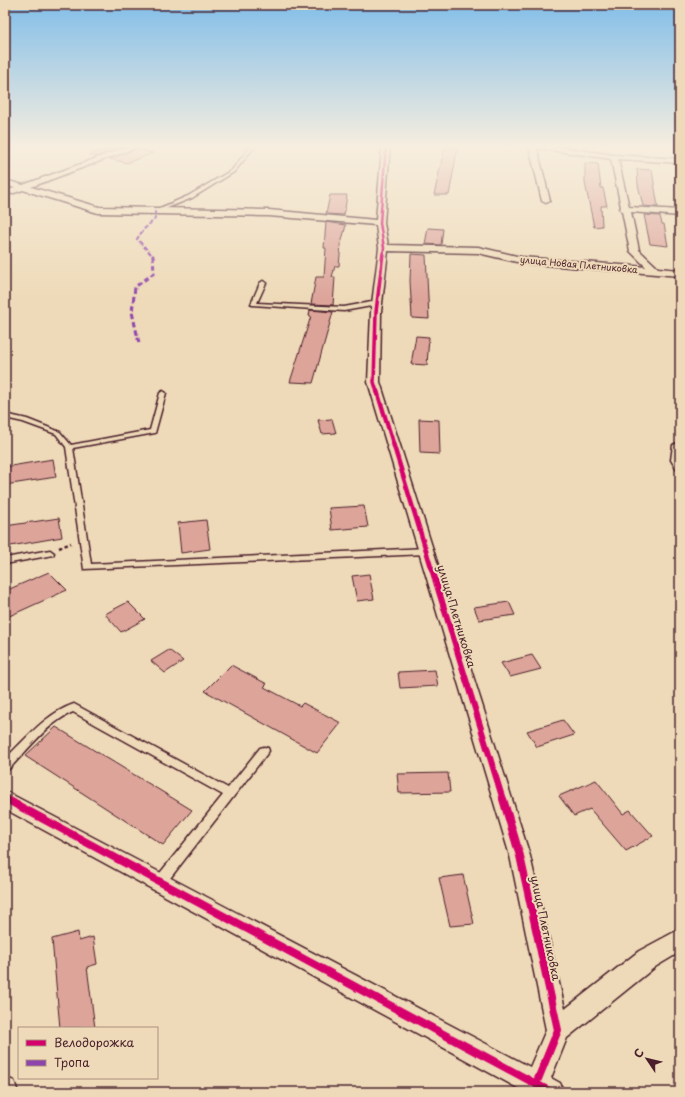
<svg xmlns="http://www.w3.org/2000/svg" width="685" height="1097" font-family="'Playpen Sans',sans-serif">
<rect width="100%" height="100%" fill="#eedab8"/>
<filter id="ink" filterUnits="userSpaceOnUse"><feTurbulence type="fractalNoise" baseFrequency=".025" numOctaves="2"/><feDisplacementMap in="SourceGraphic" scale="8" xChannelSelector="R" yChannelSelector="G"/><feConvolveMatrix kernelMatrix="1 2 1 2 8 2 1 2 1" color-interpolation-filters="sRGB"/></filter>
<g filter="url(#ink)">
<path fill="#dda49a" stroke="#4a1f2b" d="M 116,146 L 125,146 L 97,156 L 89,155 Z
M 445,146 L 458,146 L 449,195 L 434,195 Z
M 137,149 L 153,153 L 127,163 L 110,159 Z
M 585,163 L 598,164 L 601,188 L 603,188 L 607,206 L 601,206 L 602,226 L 594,227 L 585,183 Z
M 637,169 L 652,170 L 658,207 L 643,206 L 638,185 Z
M 330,195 L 347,195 L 344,215 L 326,214 Z
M 644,215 L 660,216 L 662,224 L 664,224 L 668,246 L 650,244 Z
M 326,222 L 346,225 L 341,244 L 339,266 L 335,266 L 332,277 L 335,277 L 333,305 L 311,304 L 316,277 L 324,277 L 326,248 L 324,248 Z
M 428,228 L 443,229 L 441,245 L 425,244 Z
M 411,254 L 426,255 L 429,319 L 412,318 L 410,281 Z
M 310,310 L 333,312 L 313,383 L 290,382 L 311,316 L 309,316 Z
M 416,336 L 429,337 L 427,365 L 411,364 Z
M 332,419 L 336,433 L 322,434 L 318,420 Z
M 419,419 L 439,420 L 440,454 L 420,453 Z
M 53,459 L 56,477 L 5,485 L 5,467 Z
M 364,506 L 368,527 L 332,530 L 329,508 Z
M 59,518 L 62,537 L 5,547 L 5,526 Z
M 206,520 L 210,549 L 181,553 L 178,523 Z
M 49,572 L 67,590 L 5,618 L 5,591 Z
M 369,574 L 374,599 L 357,601 L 352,576 Z
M 128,602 L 145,619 L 121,632 L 105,614 Z
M 509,602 L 515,615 L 479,620 L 474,607 Z
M 169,650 L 183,661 L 165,673 L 151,661 Z
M 532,655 L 541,669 L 510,677 L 501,663 Z
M 231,665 L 267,684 L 264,687 L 300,706 L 303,703 L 341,723 L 317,753 L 205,691 Z
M 435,670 L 438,686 L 400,688 L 398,672 Z
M 563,720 L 574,735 L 537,747 L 527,731 Z
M 56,727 L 192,810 L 163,845 L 25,756 Z
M 448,773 L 450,792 L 399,793 L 397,774 Z
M 596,780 L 623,814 L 630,810 L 653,836 L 626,851 L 590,809 L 574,816 L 559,796 Z
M 463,875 L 474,924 L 450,926 L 439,878 Z
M 78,932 L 79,941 L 93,937 L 97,964 L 87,967 L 95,1028 L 60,1028 L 52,939 Z"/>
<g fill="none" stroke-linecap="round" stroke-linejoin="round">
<defs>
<path id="service" d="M 251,146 L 255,146 L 234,172 L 192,198 L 157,212 L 153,211 L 188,196 L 232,170 Z
M 263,281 L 266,283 L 257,303 L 344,307 L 377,301 L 380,303 L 377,305 L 344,311 L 252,305 L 251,304 L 260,283 Z
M 163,391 L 166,393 L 155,433 L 73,448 L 91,564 L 426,548 L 430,551 L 426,554 L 84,569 L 66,447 L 56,434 L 23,422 L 5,418 L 5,414 L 27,419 L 60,432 L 71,445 L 150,430 L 160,393 Z
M 680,442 L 679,460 L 680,462 L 680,470 L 677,470 L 671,460 L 673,445 Z
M 50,550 L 54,553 L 53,555 L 5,564 L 5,558 Z
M 74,704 L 228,788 L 260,748 L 264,747 L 268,748 L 269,751 L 164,886 L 160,887 L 156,886 L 154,882 L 156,878 L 223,795 L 73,712 C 47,723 28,750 9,769 L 5,770 L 5,759 C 26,739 45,714 74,704 Z"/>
<path id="minor" d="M 130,146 L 140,146 L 31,187 L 99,207 L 269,210 L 376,220 L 382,146 L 390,146 L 384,223 L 388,245 L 478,247 L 521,257 L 646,267 L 630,251 L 622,211 L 620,209 L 621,207 L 611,159 L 537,148 L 550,201 L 546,203 L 542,201 L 529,146 L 552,146 L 614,155 L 680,159 L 680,163 L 618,159 L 629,207 L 680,210 L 680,216 L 631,212 L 639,250 L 658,268 L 680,270 L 680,276 L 521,263 L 478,253 L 388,251 L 381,312 L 380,382 L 530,856 L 565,1009 L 639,951 L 680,929 L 680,952 L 655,967 L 567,1038 L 551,1078 L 560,1083 L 564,1092 L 525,1092 L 5,809 L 5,791 L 530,1067 L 546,1030 L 510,856 L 368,382 L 371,312 L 379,248 L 376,225 L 269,216 L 98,213 L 23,190 L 5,196 L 5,191 L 15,188 L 5,185 L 5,180 L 23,185 Z
M 5,1077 L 14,1081 L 18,1092 L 5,1092 Z"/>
</defs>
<use href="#service" stroke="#4a1f2b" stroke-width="3"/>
<use href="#minor" stroke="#4a1f2b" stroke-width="3"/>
<path stroke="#4a1f2b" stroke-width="2.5" stroke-dasharray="3.5 2.5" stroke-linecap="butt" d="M 59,548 L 71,543"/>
<use href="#service" fill="#eedab8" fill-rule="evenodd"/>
<use href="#minor" fill="#eedab8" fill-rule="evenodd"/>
<path stroke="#8e44ad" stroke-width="2" stroke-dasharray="4.5 2" stroke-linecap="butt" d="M 151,254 L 137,239 L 143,230 L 155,219 L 155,211"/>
<path stroke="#8e44ad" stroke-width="3" stroke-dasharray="5.5 3" stroke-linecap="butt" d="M 139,343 L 132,312 L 135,287 L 154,273 L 153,256 L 150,253"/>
<defs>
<path id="cycleway-far4" d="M 383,254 L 384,248 L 380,223 L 386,146"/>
<path id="cycleway-far3" d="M 377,392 L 374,382 L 376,312 L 383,253"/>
<path id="cycleway-far2" d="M 377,391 L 432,570"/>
<path id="cycleway-far1" d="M 432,569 L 503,800
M 5,799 L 8,800"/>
<path id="cycleway" d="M 6,799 L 551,1092
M 503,799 L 520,856 L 558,1030 L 536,1084"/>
</defs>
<use href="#cycleway-far4" stroke="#eedab8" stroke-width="4"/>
<use href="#cycleway-far3" stroke="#eedab8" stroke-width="5.5"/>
<use href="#cycleway-far2" stroke="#eedab8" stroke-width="7"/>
<use href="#cycleway-far1" stroke="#eedab8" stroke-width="8"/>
<use href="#cycleway" stroke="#eedab8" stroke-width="10"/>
<use href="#cycleway-far4" stroke="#d6006c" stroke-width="2.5"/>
<use href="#cycleway-far3" stroke="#d6006c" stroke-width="3.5"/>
<use href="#cycleway-far2" stroke="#d6006c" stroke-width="4.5"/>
<use href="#cycleway-far1" stroke="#d6006c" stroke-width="6"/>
<use href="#cycleway" stroke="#d6006c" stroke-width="8"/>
</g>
</g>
<linearGradient id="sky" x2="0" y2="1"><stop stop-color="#82bee9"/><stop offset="0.49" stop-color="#f7eedf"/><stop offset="1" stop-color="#f7eedf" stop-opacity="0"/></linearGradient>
<rect width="685" height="299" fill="url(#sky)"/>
<g text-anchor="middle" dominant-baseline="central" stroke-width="4" stroke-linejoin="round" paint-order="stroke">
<g font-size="9" fill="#4a1f2b" stroke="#eedab8">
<text transform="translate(579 264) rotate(5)">улица Новая Плетниковка</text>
</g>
<g font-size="11" fill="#4a1f2b" stroke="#eedab8">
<text transform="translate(457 616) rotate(73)">улица Плетниковка</text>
<text transform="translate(546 928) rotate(78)">улица Плетниковка</text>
</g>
</g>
<rect width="685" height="1097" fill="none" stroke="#eedab8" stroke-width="20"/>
<rect x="10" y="10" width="665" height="1077" fill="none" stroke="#4a1f2b" stroke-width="1.5" filter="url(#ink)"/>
<rect x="18" y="1027" width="140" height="52" fill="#eedab8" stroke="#ac8f80"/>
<rect x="26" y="1040" width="20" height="6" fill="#d6006c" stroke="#ac8f80"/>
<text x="54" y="1047" font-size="12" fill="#4a1f2b">Велодорожка</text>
<rect x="26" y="1060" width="20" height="6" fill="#8e44ad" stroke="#ac8f80"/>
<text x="54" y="1067" font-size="12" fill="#4a1f2b">Тропа</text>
<g transform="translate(647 1059) rotate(305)" stroke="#eedab8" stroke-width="3" paint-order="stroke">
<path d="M0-3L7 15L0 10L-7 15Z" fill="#4a1f2b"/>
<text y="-6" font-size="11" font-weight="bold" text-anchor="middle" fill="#4a1f2b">С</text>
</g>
</svg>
